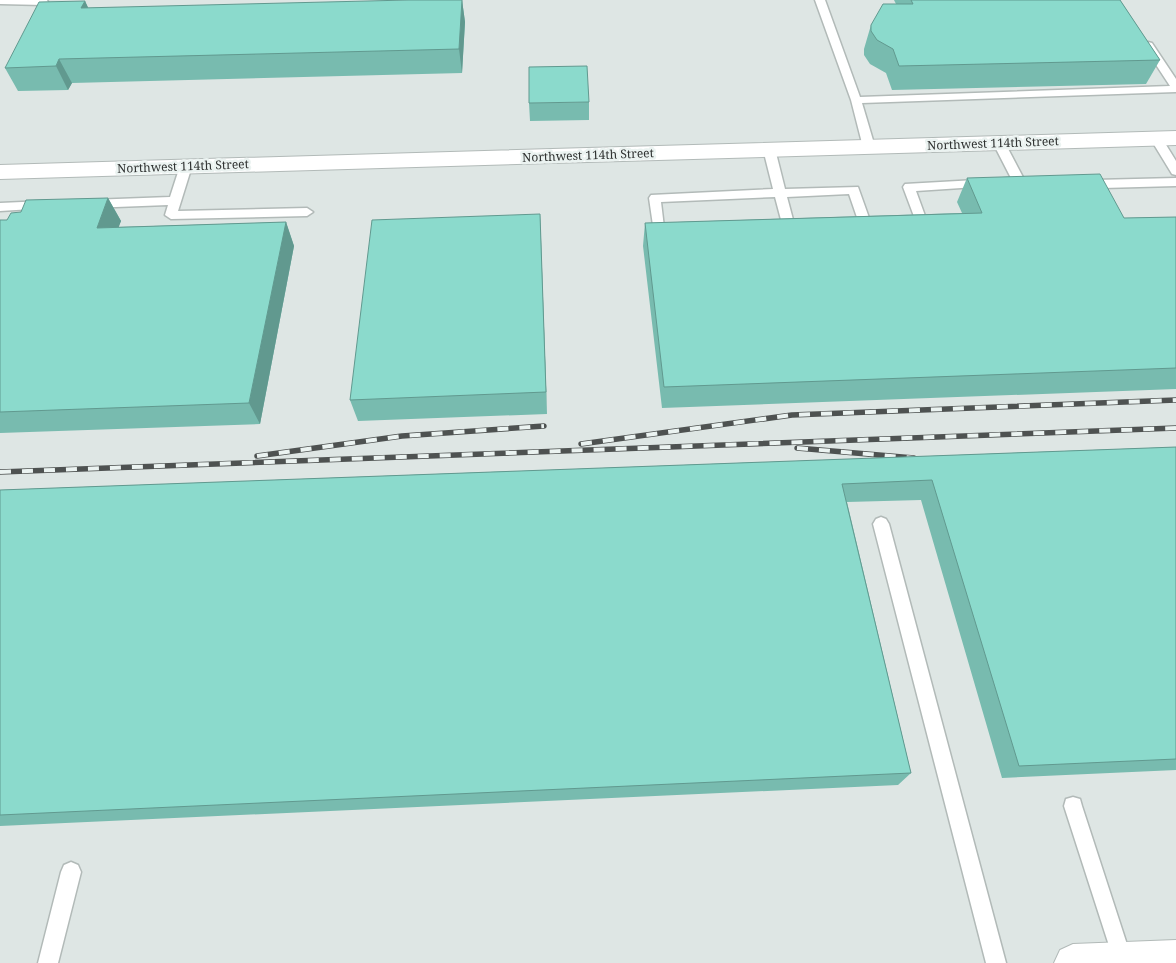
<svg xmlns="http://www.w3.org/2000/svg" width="1176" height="963" font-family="'Noto Serif',serif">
<rect width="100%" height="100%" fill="#dee6e4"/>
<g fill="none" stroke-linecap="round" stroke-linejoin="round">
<defs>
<path id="service" d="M 0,0 L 47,0 L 48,2 L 43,5 L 0,4 Z
M 815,0 L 825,0 L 860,97 L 1170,86 L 1143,45 L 1148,42 L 1152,43 L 1176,79 L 1176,92 L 862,103 L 875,147 L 869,151 L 863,147 L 851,100 Z
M 1156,134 L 1160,135 L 1176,161 L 1176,175 L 1172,174 L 1150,138 Z
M 999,139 L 1005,143 L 1025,181 L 1023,184 L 916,191 L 928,224 L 922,228 L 918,227 L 903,187 L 905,184 L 1011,178 L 993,143 Z
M 769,145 L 775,149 L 785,189 L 858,187 L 873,229 L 871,232 L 867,233 L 861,229 L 849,194 L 787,197 L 796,231 L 790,235 L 784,231 L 775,197 L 661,202 L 665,236 L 663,239 L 655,239 L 649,198 L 651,195 L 773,189 L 763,149 Z
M 186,162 L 192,166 L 178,211 L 307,208 L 313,212 L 307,216 L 171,219 L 165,215 L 168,205 L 90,208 L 84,204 L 90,200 L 170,197 L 180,166 Z
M 1176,178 L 1176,186 L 1103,188 L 1106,193 L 1100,197 L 1096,196 L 1089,184 L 1095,180 Z
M 44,201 L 50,205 L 48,208 L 0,211 L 0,203 Z
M 881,517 L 886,519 L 889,524 L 1006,963 L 986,963 L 873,524 L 876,519 Z
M 1073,797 L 1080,799 L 1082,806 L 1133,963 L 1115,963 L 1114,961 L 1064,806 L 1066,799 Z
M 71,862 L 78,865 L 81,872 L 58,963 L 38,963 L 61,872 L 64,865 Z"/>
<path id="minor" d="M 1176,131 L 1176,145 L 0,179 L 0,165 Z
M 1176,940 L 1176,963 L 1054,963 L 1060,950 L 1073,944 Z"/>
</defs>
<use href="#service" stroke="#b2bab8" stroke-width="3"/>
<use href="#minor" stroke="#b2bab8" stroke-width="2"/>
<use href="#service" fill="#fff" fill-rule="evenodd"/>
<use href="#minor" fill="#fff" fill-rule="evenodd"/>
<defs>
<path id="rail" d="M 581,444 L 792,415 L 1176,400
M 797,448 L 914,458
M 257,456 L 402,436 L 544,426
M 0,472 L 1176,428"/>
</defs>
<use href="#rail" stroke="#4e5251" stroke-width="5.5"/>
<use href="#rail" stroke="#ebf3f1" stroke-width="4" stroke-dasharray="11" stroke-linecap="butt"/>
</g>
<path fill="#78bbaf" d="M 462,0 L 465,22 L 462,73 L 72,83 L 68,90 L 18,91 L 5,68 L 85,1 L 88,8 Z
M 894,0 L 1120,0 L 1160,60 L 1146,84 L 892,90 L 886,73 L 870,64 L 864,55 L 864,49 L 871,25 L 896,4 Z
M 589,102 L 589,120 L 530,121 L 529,103 Z
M 967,178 L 1124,218 L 1176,217 L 1176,389 L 662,408 L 643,246 L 645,223 L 962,213 L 957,202 Z
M 108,198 L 121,221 L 118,227 L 286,222 L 294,246 L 260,424 L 0,433 L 0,220 L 7,220 L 21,212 Z
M 540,214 L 547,414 L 358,421 L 350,400 Z
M 1176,447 L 1176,770 L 1002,778 L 921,500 L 847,502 L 911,773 L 898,785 L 0,826 L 0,490 Z"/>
<path fill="#61998f" d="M 462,0 L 465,22 L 462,73 L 459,49 Z
M 85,1 L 96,24 L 81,8 Z
M 59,59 L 72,83 L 68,90 L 56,66 Z
M 108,198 L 121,221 L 110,251 L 97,228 Z
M 540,214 L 541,238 L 547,414 L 546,392 Z
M 286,222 L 294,246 L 260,424 L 249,403 Z"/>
<path fill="#8bdacc" stroke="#61998f" d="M 408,0 L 462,0 L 459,49 L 59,59 L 56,66 L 5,68 L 39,2 L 85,1 L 81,8 Z
M 911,0 L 1120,0 L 1160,60 L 899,66 L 893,49 L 877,40 L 871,31 L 871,25 L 883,4 L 913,4 Z
M 587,66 L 589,102 L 529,103 L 529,67 Z
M 1100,174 L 1124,218 L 1176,217 L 1176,368 L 664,387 L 645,223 L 982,213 L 967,178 Z
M 108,198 L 97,228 L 286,222 L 249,403 L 0,412 L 0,220 L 7,220 L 11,213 L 21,212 L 26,200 Z
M 540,214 L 546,392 L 350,400 L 372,220 Z
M 1176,447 L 1176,759 L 1019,766 L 932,480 L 842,484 L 911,773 L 0,815 L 0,490 Z"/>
<g text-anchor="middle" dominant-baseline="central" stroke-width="5" stroke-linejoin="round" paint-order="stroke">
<g font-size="12" fill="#2f3231" stroke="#ebf3f1">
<text transform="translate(993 143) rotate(-2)">Northwest 114th Street</text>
<text transform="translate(588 155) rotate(-2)">Northwest 114th Street</text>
<text transform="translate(183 166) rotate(-2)">Northwest 114th Street</text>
</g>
</g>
</svg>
